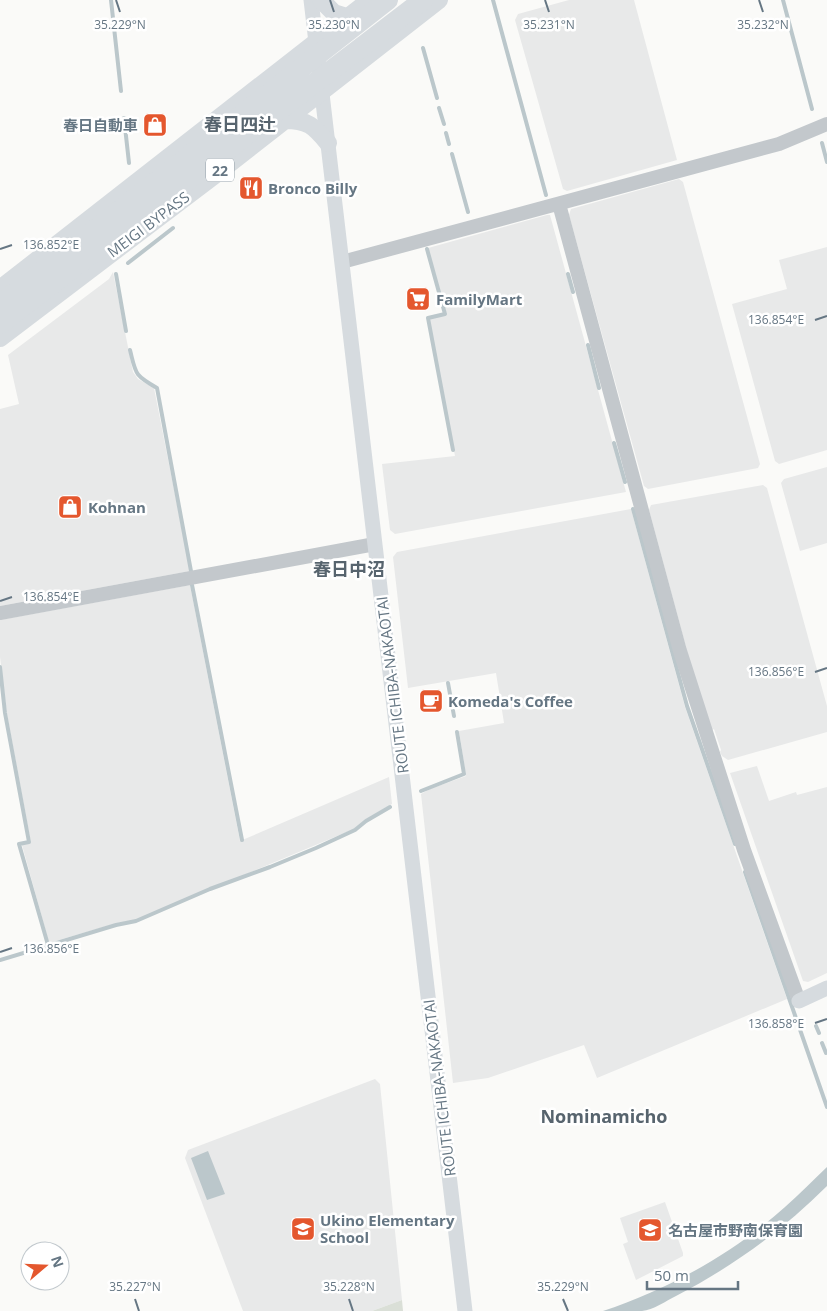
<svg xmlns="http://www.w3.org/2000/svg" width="827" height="1311" font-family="'Open Sans','Noto Sans JP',sans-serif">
<rect width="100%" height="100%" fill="#fafaf8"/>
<path fill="#e8e9e9" d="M 569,0 L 634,0 L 677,160 L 567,191 L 563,189 L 515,20 L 518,14 Z
M 679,179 L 683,182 L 760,464 L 758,468 L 648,489 L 644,486 L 569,215 L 571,209 Z
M 547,215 L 550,215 L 626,492 L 395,534 L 390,530 L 382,464 L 455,456 L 429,319 L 447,315 L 428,248 Z
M 827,247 L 827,450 L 779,464 L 775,461 L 732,304 L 787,289 L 779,260 Z
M 113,272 L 133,372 L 138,379 L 154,388 L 190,571 L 0,606 L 0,409 L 19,404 L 8,355 L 109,279 Z
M 827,467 L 827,543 L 800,551 L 781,483 L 784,479 Z
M 763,485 L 767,488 L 827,706 L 827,732 L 728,760 L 722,756 L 720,752 L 721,750 L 714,729 L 710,731 L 704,714 L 649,510 L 651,505 Z
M 631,509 L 685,707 L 787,999 L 597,1078 L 584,1045 L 488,1078 L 453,1083 L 421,794 L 430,789 L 466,776 L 459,731 L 504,723 L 496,673 L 408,688 L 393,557 L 397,552 Z
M 190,585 L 240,841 L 389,777 L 392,804 L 366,819 L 354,829 L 136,920 L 117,923 L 49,943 L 22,845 L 31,843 L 7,714 L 0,657 L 0,620 Z
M 757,766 L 769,801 L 796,792 L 797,795 L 827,787 L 827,973 L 808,982 L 803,981 L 730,773 Z
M 375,1079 L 380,1084 L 402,1300 L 372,1311 L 243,1311 L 185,1158 L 188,1150 Z
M 665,1202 L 683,1253 L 683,1256 L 636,1280 L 623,1244 L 628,1242 L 620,1218 Z"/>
<path fill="#dadfd7" d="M 402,1300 L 403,1311 L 372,1311 Z"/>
<path fill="#bbc7cb" d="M 208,1151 L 225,1194 L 207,1200 L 191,1158 Z
M 827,1167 L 827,1186 C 782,1231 732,1267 676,1296 C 666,1301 653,1310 642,1311 C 629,1311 616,1311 603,1311 C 669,1289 734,1253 785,1207 C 800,1194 813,1180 827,1167 Z"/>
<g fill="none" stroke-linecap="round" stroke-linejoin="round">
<path stroke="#bbc7cb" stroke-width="4" d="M 111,0 L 121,91
M 493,0 L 546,195
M 783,0 L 812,109
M 423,48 L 437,98
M 439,108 L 444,124
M 124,118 L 129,163
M 446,133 L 449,144
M 822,143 L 827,162
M 452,154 L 468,212
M 427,249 L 445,314 L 428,318 L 453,450
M 128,263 L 173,228
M 116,274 L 126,331
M 568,274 L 573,292
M 588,345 L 599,388
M 130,350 C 136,374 134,375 157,388 L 191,571
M 614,443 L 625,482
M 633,509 L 687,706 L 735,844
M 192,585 L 242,840
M 0,667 L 5,713 L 29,842 L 19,844 L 48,945
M 448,683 L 454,716
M 421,791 L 464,774 L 457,732
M 745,872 L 827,1107
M 0,960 L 116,925 L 136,921 L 210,889 L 270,867 L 316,848 L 355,830 L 366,821 L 390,807
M 816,1026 L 819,1033
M 822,1043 L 826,1053"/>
<path stroke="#c3c8cc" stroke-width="14" d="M 559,204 L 680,651 L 744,850 L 799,1001
M 342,262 L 779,144 L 827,124
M 0,613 L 375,544"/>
<path stroke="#d6dbdf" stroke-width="15" d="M 311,0 L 465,1311
M 799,1001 L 827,988"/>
<path stroke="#d6dbdf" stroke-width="18" d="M 321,0 L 334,13 L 347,17
M 285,120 C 308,120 314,126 328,143
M 0,289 L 370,0
M 0,338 L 216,174 L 439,0"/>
<path stroke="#d6dbdf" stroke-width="20" d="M 0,304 L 388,0
M 0,324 L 423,0"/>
</g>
<path fill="none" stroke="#657683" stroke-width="2" d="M 116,0 L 120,12M 330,0 L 334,12M 545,0 L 549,12M 759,0 L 763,12M 0,249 L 12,245M 815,320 L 827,316M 0,601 L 12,597M 815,672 L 827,668M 0,952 L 12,948M 815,1023 L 827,1019M 135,1299 L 139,1311M 349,1299 L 353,1311M 563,1299 L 568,1311"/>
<defs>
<symbol id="shop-square" viewBox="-11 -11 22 22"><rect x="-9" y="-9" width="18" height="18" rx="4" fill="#e4572e" stroke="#fff"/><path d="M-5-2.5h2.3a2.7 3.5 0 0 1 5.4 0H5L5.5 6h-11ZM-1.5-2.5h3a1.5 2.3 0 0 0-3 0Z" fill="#fff"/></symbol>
<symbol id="restaurant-square" viewBox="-11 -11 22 22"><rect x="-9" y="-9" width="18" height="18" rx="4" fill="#e4572e" stroke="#fff"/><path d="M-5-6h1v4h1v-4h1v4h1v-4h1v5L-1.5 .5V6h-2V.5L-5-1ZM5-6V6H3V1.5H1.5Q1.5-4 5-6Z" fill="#fff"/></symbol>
<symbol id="supermarket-square" viewBox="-11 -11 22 22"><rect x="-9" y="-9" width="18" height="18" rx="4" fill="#e4572e" stroke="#fff"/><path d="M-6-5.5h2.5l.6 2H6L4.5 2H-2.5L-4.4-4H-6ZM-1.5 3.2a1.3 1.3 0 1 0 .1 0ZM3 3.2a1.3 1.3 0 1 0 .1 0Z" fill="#fff"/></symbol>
<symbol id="cafe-square" viewBox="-11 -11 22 22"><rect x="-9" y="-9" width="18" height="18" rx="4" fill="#e4572e" stroke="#fff"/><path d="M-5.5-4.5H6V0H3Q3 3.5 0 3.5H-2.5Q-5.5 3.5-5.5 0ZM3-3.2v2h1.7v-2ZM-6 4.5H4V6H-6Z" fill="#fff"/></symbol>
<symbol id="school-square" viewBox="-11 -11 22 22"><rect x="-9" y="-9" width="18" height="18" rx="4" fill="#e4572e" stroke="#fff"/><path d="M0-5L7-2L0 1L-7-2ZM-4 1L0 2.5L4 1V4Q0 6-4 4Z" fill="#fff"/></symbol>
</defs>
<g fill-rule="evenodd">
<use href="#shop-square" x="141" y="111" width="28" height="28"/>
<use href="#restaurant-square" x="237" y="174" width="28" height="28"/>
<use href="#supermarket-square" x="404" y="285" width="28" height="28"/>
<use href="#shop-square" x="56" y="493" width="28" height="28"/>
<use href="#cafe-square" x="417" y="687" width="28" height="28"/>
<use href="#school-square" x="289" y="1215" width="28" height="28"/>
<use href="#school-square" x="636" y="1216" width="28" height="28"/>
</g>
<g text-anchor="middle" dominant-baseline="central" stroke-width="5" stroke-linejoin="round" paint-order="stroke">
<rect fill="#fff" stroke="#939fa8" stroke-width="1" x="206" y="158.5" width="28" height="23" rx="4"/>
<g font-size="14" font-weight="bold" fill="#657683">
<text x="220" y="170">22</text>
</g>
<g font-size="15" font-weight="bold" fill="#657683" stroke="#fff" text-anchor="start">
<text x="138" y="125" text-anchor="end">春日自動車</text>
<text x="268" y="188">Bronco Billy</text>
<text x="436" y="299">FamilyMart</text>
<text x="88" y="507">Kohnan</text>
<text x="448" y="701">Komeda's Coffee</text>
<text x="320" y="1220">Ukino Elementary<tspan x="320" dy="17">School</tspan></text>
<text x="668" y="1230">名古屋市野南保育園</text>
</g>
<g font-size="15" fill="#657683" stroke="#fff">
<text transform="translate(148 224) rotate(-37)">MEIGI BYPASS</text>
<text transform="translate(392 685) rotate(-97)">ROUTE ICHIBA-NAKAOTAI</text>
<text transform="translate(439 1088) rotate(-97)">ROUTE ICHIBA-NAKAOTAI</text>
</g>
<g font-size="18" font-weight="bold" fill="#57646e" stroke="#fff">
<text x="240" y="124">春日四辻</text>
<text x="349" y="569">春日中沼</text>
<text x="604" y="1116">Nominamicho</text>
</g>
</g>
<g font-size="12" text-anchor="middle" fill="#657683" stroke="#fff" stroke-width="5" stroke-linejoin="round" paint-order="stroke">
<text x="120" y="29">35.229°N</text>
<text x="334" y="29">35.230°N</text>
<text x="549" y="29">35.231°N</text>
<text x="763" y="29">35.232°N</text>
<text x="51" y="249">136.852°E</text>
<text x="776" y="324">136.854°E</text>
<text x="51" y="601">136.854°E</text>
<text x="776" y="676">136.856°E</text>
<text x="51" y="953">136.856°E</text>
<text x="776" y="1028">136.858°E</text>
<text x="135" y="1291">35.227°N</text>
<text x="349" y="1291">35.228°N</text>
<text x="563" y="1291">35.229°N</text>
</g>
<g transform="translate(45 1266) rotate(71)"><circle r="24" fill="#ffffff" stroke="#c1c8cd"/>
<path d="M0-4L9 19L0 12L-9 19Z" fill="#e4572e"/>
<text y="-8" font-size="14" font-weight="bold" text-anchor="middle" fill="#657683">N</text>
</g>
<path d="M647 1281v8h91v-8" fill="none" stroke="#657683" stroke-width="2.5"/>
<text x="654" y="1281" font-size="15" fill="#657683" stroke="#ffffff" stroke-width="4" paint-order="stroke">50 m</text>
</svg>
